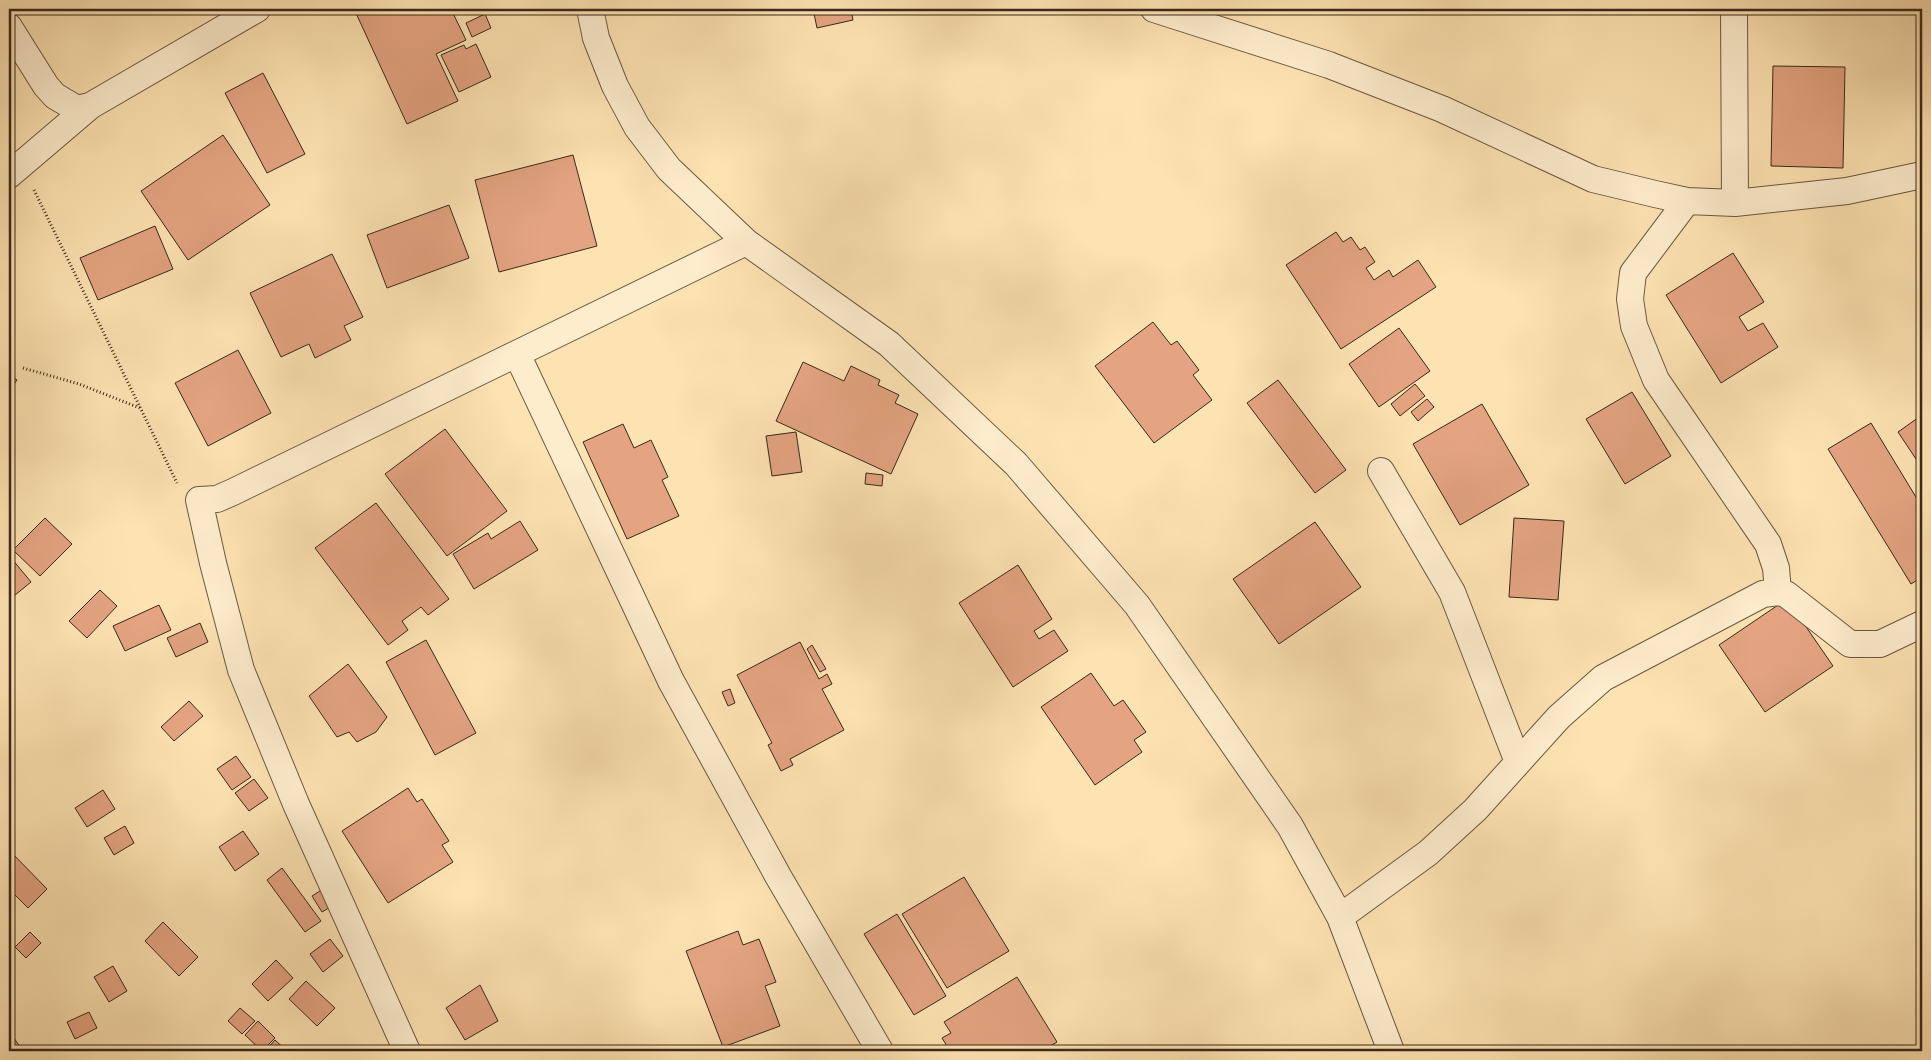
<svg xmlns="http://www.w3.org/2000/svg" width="1931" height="1060" font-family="Cardo,serif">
<rect width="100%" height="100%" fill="#fee3b2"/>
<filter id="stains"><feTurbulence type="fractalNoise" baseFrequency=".004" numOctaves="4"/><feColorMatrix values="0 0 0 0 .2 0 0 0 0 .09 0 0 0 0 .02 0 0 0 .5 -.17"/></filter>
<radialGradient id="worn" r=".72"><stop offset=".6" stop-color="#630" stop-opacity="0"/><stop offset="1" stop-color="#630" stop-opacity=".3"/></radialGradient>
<path fill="#e4a481" stroke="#38291c" d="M 361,9 L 451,9 L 466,40 L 436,54 L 458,101 L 407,124 L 355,11 Z
M 813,9 L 851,9 L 853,20 L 817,28 Z
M 485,14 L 491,28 L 472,37 L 466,23 Z
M 476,44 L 491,77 L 459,92 L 441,55 L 464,45 L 466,49 Z
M 1773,66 L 1845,67 L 1843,168 L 1771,166 Z
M 263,73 L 305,154 L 267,173 L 225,93 Z
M 223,135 L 270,205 L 188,260 L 141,191 Z
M 573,155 L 597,246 L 499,272 L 475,180 Z
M 449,205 L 469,258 L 387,288 L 367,235 Z
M 155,226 L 173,269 L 98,300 L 80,258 Z
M 1336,232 L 1343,242 L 1351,237 L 1360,250 L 1365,247 L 1375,262 L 1366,268 L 1374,280 L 1389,270 L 1393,277 L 1418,260 L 1436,287 L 1341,349 L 1286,265 Z
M 1733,253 L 1764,302 L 1739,317 L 1748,331 L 1763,323 L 1778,347 L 1721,383 L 1666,295 Z
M 332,254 L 363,317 L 344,326 L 351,340 L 315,358 L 309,344 L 281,357 L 250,293 Z
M 1153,322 L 1171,345 L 1177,341 L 1199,370 L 1193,375 L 1212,400 L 1154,443 L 1095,366 Z
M 1399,328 L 1430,371 L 1379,407 L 1349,364 Z
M 238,350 L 271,413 L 208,446 L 175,383 Z
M 803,362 L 844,381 L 851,366 L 880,380 L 878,385 L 899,395 L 895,403 L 918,414 L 891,474 L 776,421 Z
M 9,374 L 17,380 L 9,391 Z
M 1278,380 L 1346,470 L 1315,493 L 1247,403 Z
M 1415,384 L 1425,396 L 1400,416 L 1391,404 Z
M 1632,392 L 1671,456 L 1625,484 L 1586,419 Z
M 1427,399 L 1434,407 L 1418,421 L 1411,412 Z
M 1482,404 L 1529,485 L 1460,525 L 1413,444 Z
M 1922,415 L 1922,468 L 1898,432 Z
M 1871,423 L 1922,507 L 1922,577 L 1911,584 L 1828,449 Z
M 623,424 L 634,448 L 651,440 L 668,477 L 662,480 L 679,516 L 627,539 L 583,442 Z
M 445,429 L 507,511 L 447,556 L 385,474 Z
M 796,432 L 802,472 L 772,476 L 766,436 Z
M 866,473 L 883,475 L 882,486 L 865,484 Z
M 376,503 L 449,599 L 428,615 L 421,607 L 402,621 L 408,630 L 388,645 L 315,548 Z
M 45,518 L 72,544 L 40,576 L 13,550 Z
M 1514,518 L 1564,521 L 1558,600 L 1509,597 Z
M 520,521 L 538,550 L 474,589 L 453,554 L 488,533 L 491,539 Z
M 1315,522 L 1361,587 L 1279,644 L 1233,579 Z
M 12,559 L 31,582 L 9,600 L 9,561 Z
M 1018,565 L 1052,619 L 1034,631 L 1039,639 L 1054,630 L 1068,651 L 1013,687 L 959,603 Z
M 100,590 L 117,606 L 87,638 L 69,621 Z
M 1787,599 L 1833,666 L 1765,712 L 1719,645 Z
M 159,605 L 171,630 L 125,651 L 113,626 Z
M 200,623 L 208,642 L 176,657 L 167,638 Z
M 426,640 L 476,733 L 435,755 L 386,662 Z
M 800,642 L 819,679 L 827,674 L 832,684 L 822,689 L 844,730 L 790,759 L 793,765 L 781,771 L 768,745 L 772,743 L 737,675 Z
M 812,645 L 826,669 L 820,672 L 807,649 Z
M 348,664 L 387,717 L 376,732 L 357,742 L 349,732 L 337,737 L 309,696 Z
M 1091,673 L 1114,706 L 1123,700 L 1146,732 L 1134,740 L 1142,752 L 1095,785 L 1041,707 Z
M 730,689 L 735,703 L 728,706 L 722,692 Z
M 189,701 L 203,716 L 174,741 L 161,727 Z
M 236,756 L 251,777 L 232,790 L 217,769 Z
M 254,779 L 268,798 L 249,811 L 235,793 Z
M 408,788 L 417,802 L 422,799 L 449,841 L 442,845 L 453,862 L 388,903 L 342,831 Z
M 103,790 L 115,809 L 87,827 L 75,808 Z
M 125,826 L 134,843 L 114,855 L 104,838 Z
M 243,831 L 259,854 L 235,871 L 219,847 Z
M 9,850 L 47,889 L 28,908 L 9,889 Z
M 282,868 L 321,921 L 305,932 L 267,880 Z
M 964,877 L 1009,951 L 947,988 L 902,914 Z
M 323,889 L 334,905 L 322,912 L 312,896 Z
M 897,914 L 946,996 L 914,1015 L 864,934 Z
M 163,922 L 198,957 L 179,976 L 145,941 Z
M 738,931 L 743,945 L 759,939 L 776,982 L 765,986 L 780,1026 L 723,1047 L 686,951 Z
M 30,932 L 41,943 L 26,958 L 15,947 Z
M 330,939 L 343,956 L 323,972 L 310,954 Z
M 276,960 L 293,978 L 268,1001 L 252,984 Z
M 113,966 L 127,991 L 109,1002 L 94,977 Z
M 1017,977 L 1057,1042 L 1042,1051 L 950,1051 L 942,1038 L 951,1033 L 944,1022 Z
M 306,981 L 335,1008 L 317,1026 L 289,999 Z
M 480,985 L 498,1021 L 465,1040 L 446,1008 Z
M 240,1008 L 255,1021 L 242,1034 L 228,1021 Z
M 89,1012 L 97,1028 L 75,1039 L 67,1022 Z
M 258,1021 L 275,1038 L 262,1051 L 245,1035 Z
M 9,1031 L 23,1051 L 9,1051 Z
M 275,1040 L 287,1051 L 265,1051 Z"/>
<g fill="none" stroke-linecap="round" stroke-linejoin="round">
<defs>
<path id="minor" d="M 590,9 L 596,38 L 615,86 L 637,127 L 669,169 L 746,242 L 889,344 L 1016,464 L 1137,605 L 1290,826 L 1340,917 L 1391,1051
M 1154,9 L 1329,65 L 1442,109 L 1593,179 L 1655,194 L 1687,201 L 1735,203 L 1847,191 L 1922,175
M 1734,9 L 1735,203
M 9,27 L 46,86 L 55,96 L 77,109 L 90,106
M 9,175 L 90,106 L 257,9
M 1687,201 L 1633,273 L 1630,299 L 1634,326 L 1656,380 L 1768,544 L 1776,568 L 1778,592
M 517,354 L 671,681 L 778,876 L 880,1051
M 1381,471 L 1452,592 L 1518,762
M 1340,917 L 1428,853 L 1475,810 L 1559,717 L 1603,678 L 1763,594 L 1778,592 L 1786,594 L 1850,644 L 1880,644 L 1922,624
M 407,1051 L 296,804 L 241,670 L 213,563 L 199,500 L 217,499 L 233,492 L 746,242"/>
</defs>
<use href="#minor" stroke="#6a5842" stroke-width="28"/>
<path stroke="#38291c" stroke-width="3" stroke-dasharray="1 2.5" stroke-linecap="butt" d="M 34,190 L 177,483
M 23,368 L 79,384 L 140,408"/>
<use href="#minor" stroke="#feedcd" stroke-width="26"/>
</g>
<rect width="1931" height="1060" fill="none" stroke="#fee3b2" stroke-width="30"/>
<rect x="10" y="10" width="1911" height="1040" fill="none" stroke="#38291c" stroke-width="2.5"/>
<rect x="15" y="15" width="1901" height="1030" fill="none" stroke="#38291c"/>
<rect width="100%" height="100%" filter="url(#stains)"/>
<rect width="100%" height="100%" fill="url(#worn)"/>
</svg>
